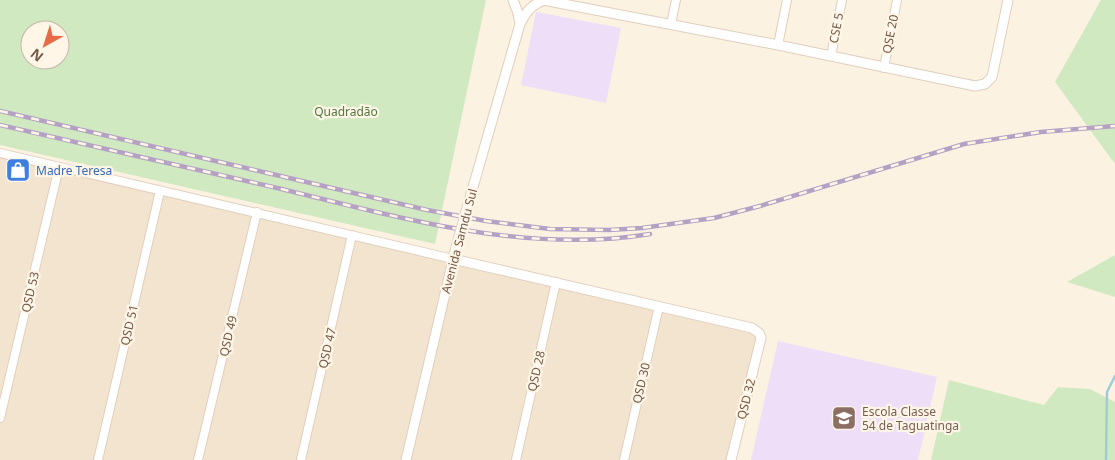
<svg xmlns="http://www.w3.org/2000/svg" width="1115" height="460" font-family="'Noto Sans',sans-serif">
<rect width="100%" height="100%" fill="#fcf2e1"/>
<path fill="#f3e4d0" d="M 0,154 L 761,332 L 730,460 L 0,460 Z"/>
<path fill="#efdef8" d="M 536,12 L 621,28 L 606,103 L 521,85 Z
M 778,341 L 937,377 L 918,460 L 751,460 Z"/>
<path fill="#d0e9c0" fill-rule="evenodd" d="M 0,0 L 486,0 L 435,244 L 0,145 ZM 30,30 L 60,30 L 60,60 L 30,60 Z
M 1101,0 L 1115,0 L 1115,164 L 1055,82 Z
M 1115,255 L 1115,297 L 1067,282 Z
M 949,380 L 1044,405 L 1058,387 L 1090,389 L 1115,402 L 1115,460 L 931,460 Z"/>
<g fill="none" stroke-linecap="round" stroke-linejoin="round">
<path stroke="#9dcdd7" stroke-width="2.5" d="M 1106,460 L 1107,392 L 1115,376"/>
<defs>
<path id="minor" d="M 671,24 L 676,0
M 778,45 L 787,0
M 831,56 L 842,0
M 884,68 L 897,0
M 0,153 L 453,259
M 0,418 L 59,167
M 98,460 L 160,191
M 198,460 L 257,212
M 301,460 L 352,235
M 516,460 L 556,282
M 624,460 L 659,306"/>
<path id="tertiary" d="M 513,0 L 518,13 L 520,24
M 543,0 L 778,45 L 975,86 L 985,84 L 992,77 L 1008,0
M 471,194 L 520,24 C 526,12 531,5 544,0
M 453,259 L 752,328 L 759,333 L 761,338 L 731,460
M 406,460 L 456,247"/>
</defs>
<use href="#minor" stroke="#e0cebd" stroke-width="10"/>
<use href="#tertiary" stroke="#e0cebd" stroke-width="11"/>
<use href="#minor" stroke="#fff" stroke-width="8"/>
<use href="#tertiary" stroke="#fff" stroke-width="9"/>
<defs>
<path id="rail" d="M 0,111 L 427,210 L 486,221 L 550,229 L 609,230 L 642,228 L 714,218 L 760,206 L 964,144 L 1041,132 L 1115,126
M 0,125 C 91,146 182,166 273,187 C 395,216 524,255 650,234"/>
</defs>
<use href="#rail" stroke="#b4a1c4" stroke-width="4.5"/>
<use href="#rail" stroke="#fff6e7" stroke-width="2.5" stroke-dasharray="8" stroke-linecap="butt"/>
<defs>
<path id="tertiary-bridge" d="M 456,247 L 471,194"/>
</defs>
<use href="#tertiary-bridge" stroke="#e0cebd" stroke-width="11" stroke-linecap="butt"/>
<use href="#tertiary-bridge" stroke="#fff" stroke-width="9"/>
</g>
<defs>
<symbol id="shop-square" viewBox="-11 -11 22 22"><rect x="-9" y="-9" width="18" height="18" rx="4" fill="#3f7fe0" stroke="#fff6e7"/><path d="M-5-2.5h2.3a2.7 3.5 0 0 1 5.4 0H5L5.5 6h-11ZM-1.5-2.5h3a1.5 2.3 0 0 0-3 0Z" fill="#fff"/></symbol>
<symbol id="school-square" viewBox="-11 -11 22 22"><rect x="-9" y="-9" width="18" height="18" rx="4" fill="#8d6e63" stroke="#fff6e7"/><path d="M0-5L7-2L0 1L-7-2ZM-4 1L0 2.5L4 1V4Q0 6-4 4Z" fill="#fff"/></symbol>
</defs>
<g fill-rule="evenodd">
<use href="#shop-square" x="4" y="156" width="28" height="28"/>
<use href="#school-square" x="830" y="404" width="28" height="28"/>
</g>
<g text-anchor="middle" dominant-baseline="central" stroke-width="4.5" stroke-linejoin="round" paint-order="stroke">
<g font-size="12" fill="#735849" stroke="#fff6e7">
<text transform="translate(836 28) rotate(-79)">CSE 5</text>
<text transform="translate(890 34) rotate(-79)">QSE 20</text>
<text transform="translate(459 241) rotate(-75)">Avenida Samdu Sul</text>
<text transform="translate(30 292) rotate(-77)">QSD 53</text>
<text transform="translate(129 325) rotate(-77)">QSD 51</text>
<text transform="translate(228 336) rotate(-77)">QSD 49</text>
<text transform="translate(327 348) rotate(-77)">QSD 47</text>
<text transform="translate(536 371) rotate(-77)">QSD 28</text>
<text transform="translate(641 383) rotate(-77)">QSD 30</text>
<text transform="translate(746 399) rotate(-76)">QSD 32</text>
</g>
<g font-size="12" fill="#517841" stroke="#fff6e7">
<text x="346" y="111">Quadradão</text>
</g>
<g font-size="12" fill="#366cbe" stroke="#fff6e7" text-anchor="start">
<text x="36" y="170">Madre Teresa</text>
</g>
<g font-size="12" fill="#785e54" stroke="#fff6e7" text-anchor="start">
<text x="862" y="411">Escola Classe<tspan x="862" dy="14">54 de Taguatinga</tspan></text>
</g>
</g>
<g transform="translate(45 45) rotate(219)"><circle r="24" fill="#fff6e7" stroke="#c7b7a8"/>
<path d="M0-4L9 19L0 12L-9 19Z" fill="#e56c47"/>
<text y="-8" font-size="14" font-weight="bold" text-anchor="middle" fill="#735849">N</text>
</g>
</svg>
